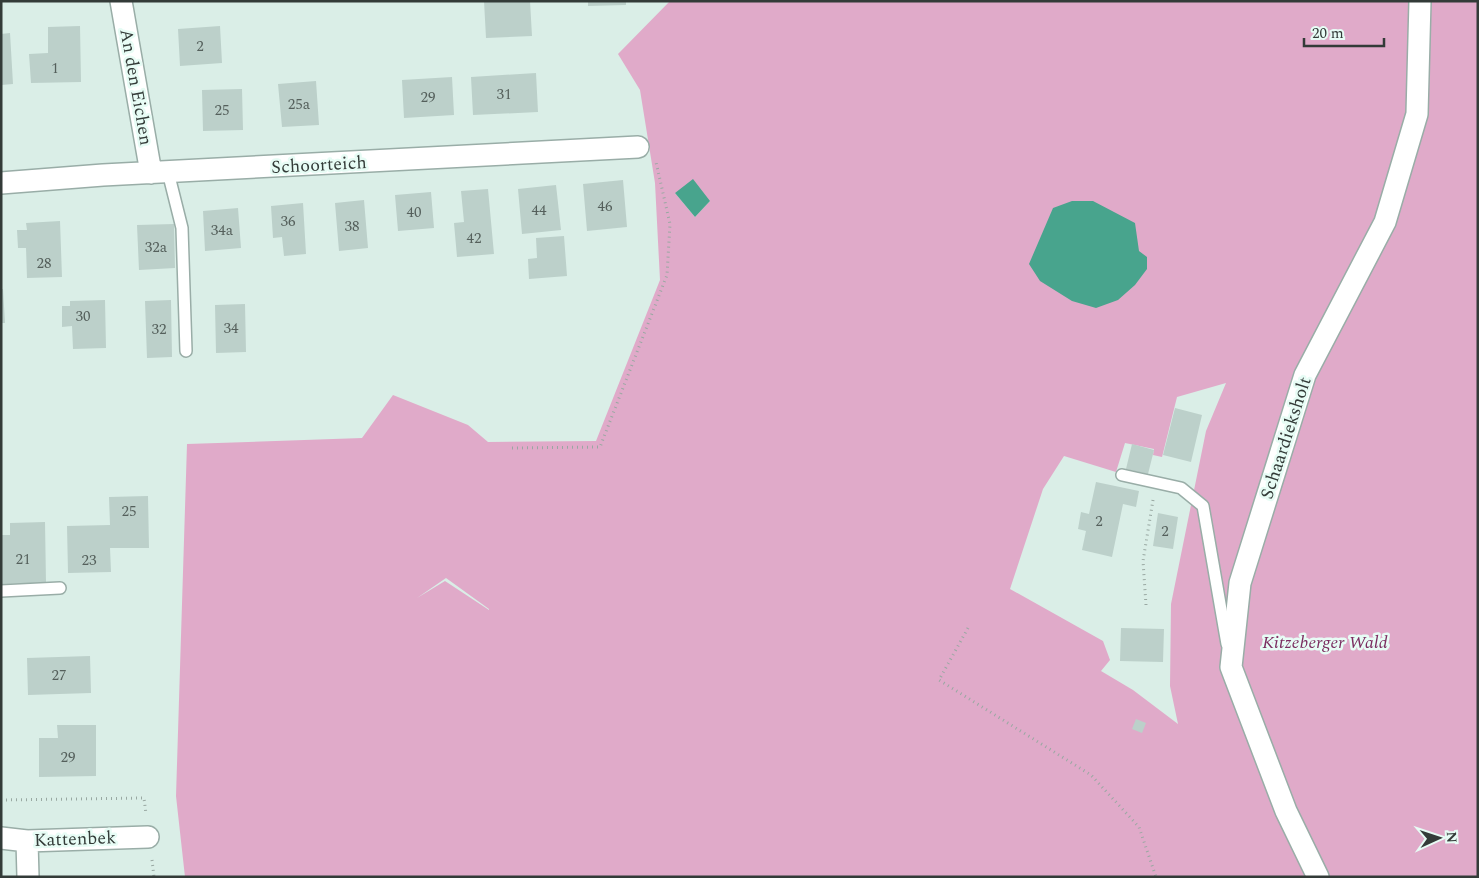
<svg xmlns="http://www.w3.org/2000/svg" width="1479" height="878" font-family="Spectral,serif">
<rect width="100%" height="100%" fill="#daeee7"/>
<path fill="#e0aac9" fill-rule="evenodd" d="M 670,1 L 1478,1 L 1478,877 L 185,877 L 176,796 L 187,444 L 362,438 L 393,395 L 468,425 L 488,442 L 596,441 L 660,280 L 655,183 L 640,90 L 618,54 ZM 675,193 L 710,201 L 695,217 ZM 1226,383 L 1206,431 L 1171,604 L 1170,686 L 1178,724 L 1133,690 L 1101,671 L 1110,660 L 1103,641 L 1010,589 L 1043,489 L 1064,456 L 1116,472 L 1125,443 L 1154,449 L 1153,455 L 1162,457 L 1177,397 ZM 446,578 L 489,609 L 489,610 L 445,581 L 417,598 Z"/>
<path fill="#48a48d" d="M 693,179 L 710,201 L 695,217 L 675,193 Z
M 1072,201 L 1093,201 L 1135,223 L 1139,251 L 1147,257 L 1147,269 L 1135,285 L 1118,300 L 1096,308 L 1072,301 L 1040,281 L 1029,264 L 1053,208 Z"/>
<path fill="#bcd0ca" d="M 484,1 L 530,1 L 532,36 L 486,38 Z
M 588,1 L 626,1 L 626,5 L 588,6 Z
M 80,26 L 81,82 L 31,83 L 29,54 L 48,53 L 48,27 Z
M 220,26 L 222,63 L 180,66 L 178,29 Z
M 10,33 L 13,84 L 1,85 L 1,34 Z
M 536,73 L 538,112 L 473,115 L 471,77 Z
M 452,77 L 454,115 L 404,118 L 402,80 Z
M 316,81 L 319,125 L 282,127 L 278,84 Z
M 242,89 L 243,130 L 203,131 L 202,90 Z
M 623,180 L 627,227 L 587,231 L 583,184 Z
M 556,185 L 561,230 L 522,234 L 518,189 Z
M 488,189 L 494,254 L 457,257 L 454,223 L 464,222 L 461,191 Z
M 431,192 L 434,228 L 398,231 L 395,195 Z
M 364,200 L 368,248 L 339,251 L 335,203 Z
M 303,203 L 306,254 L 284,256 L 282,237 L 273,238 L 271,206 Z
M 238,208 L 241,248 L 205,251 L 203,211 Z
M 60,221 L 62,277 L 27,278 L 26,248 L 18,248 L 17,230 L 27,230 L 26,223 Z
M 174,224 L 175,268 L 139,270 L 137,225 Z
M 564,236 L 567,276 L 529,279 L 528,259 L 537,258 L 536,238 Z
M 1,289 L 3,289 L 5,323 L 1,323 Z
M 105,300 L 106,348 L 73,349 L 72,326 L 62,327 L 62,306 L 70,306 L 70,301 Z
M 171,300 L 172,357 L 147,358 L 145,301 Z
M 245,304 L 246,352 L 216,353 L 215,305 Z
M 1175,408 L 1202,415 L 1191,462 L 1163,455 Z
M 1132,444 L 1154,450 L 1148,474 L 1126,469 Z
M 1096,482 L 1139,491 L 1136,507 L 1123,504 L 1112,557 L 1082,550 L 1086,531 L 1078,529 L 1081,512 L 1089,514 Z
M 148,496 L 149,548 L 110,548 L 111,572 L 68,573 L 67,526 L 110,525 L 109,497 Z
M 1158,513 L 1178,517 L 1173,549 L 1153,546 Z
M 45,522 L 46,583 L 1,584 L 1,535 L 10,535 L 10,523 Z
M 1121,628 L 1164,629 L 1163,662 L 1120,661 Z
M 90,656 L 91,693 L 28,695 L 27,658 Z
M 1136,719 L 1146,723 L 1142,733 L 1132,729 Z
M 57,725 L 96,725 L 96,776 L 39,777 L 39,738 L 58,738 Z"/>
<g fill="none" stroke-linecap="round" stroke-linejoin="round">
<defs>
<path id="lane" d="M 168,172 L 182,228 L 186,351
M 1122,475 L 1181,488 L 1203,506 L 1227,644
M 1,591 L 60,588"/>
<path id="street" d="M 121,1 L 151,173
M 1,183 L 103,175 L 638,147
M 1,838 L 27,841 L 148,837
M 27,841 L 28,877
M 1318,877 L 1286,811 L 1231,667 L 1240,583 L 1305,375 L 1385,222 L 1417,114 L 1420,1"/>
</defs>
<use href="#lane" stroke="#99ada7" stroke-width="14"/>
<use href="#street" stroke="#99ada7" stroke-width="24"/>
<path stroke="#99a8a2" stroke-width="3" stroke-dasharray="1 4" stroke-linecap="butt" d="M 512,448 L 600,447 L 667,275 L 670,224 L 656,162
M 1146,605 L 1143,561 L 1153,500
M 968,628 L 939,680 L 1091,775 L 1139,827 L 1156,877
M 1,800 L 144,798 L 146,814
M 152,860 L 154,877"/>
<use href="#lane" stroke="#fff" stroke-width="11"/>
<use href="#street" stroke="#fff" stroke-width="21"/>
</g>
<g text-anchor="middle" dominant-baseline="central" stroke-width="5" stroke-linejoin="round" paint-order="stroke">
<g font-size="15" fill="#55605c">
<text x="200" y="46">2</text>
<text x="55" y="68">1</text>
<text x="504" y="94">31</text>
<text x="428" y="97">29</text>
<text x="299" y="104">25a</text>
<text x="222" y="110">25</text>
<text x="605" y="206">46</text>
<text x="539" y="210">44</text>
<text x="414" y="212">40</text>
<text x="288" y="221">36</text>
<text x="352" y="226">38</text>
<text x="222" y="230">34a</text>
<text x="474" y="238">42</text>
<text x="156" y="247">32a</text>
<text x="44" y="263">28</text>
<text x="83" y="316">30</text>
<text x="231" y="328">34</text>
<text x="159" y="329">32</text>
<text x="129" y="511">25</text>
<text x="1099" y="521">2</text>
<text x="1165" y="531">2</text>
<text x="23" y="559">21</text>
<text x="89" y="560">23</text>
<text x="59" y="675">27</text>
<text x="68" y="757">29</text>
</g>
<g font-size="18" fill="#333b38" stroke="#e7fcf5">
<text transform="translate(136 87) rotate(80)">An den Eichen</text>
<text transform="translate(319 165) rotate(-3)">Schoorteich</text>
<text transform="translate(1286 438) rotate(-72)">Schaardieksholt</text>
<text transform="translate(75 839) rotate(-2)">Kattenbek</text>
</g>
<g font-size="18" font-style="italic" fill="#7b2c60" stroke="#e7fcf5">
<text x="1325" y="642">Kitzeberger Wald</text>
</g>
</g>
<rect width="1479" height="878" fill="none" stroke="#333b38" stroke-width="5"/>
<g transform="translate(1439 838) rotate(87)" stroke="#e7fcf5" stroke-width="4" paint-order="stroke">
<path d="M0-4L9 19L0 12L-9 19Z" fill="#333b38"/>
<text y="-8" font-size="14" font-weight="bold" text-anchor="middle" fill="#333b38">N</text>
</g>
<path d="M1304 38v8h80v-8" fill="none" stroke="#333b38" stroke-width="2.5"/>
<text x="1312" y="38" font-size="15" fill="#333b38" stroke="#e7fcf5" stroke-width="4" paint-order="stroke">20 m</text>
</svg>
